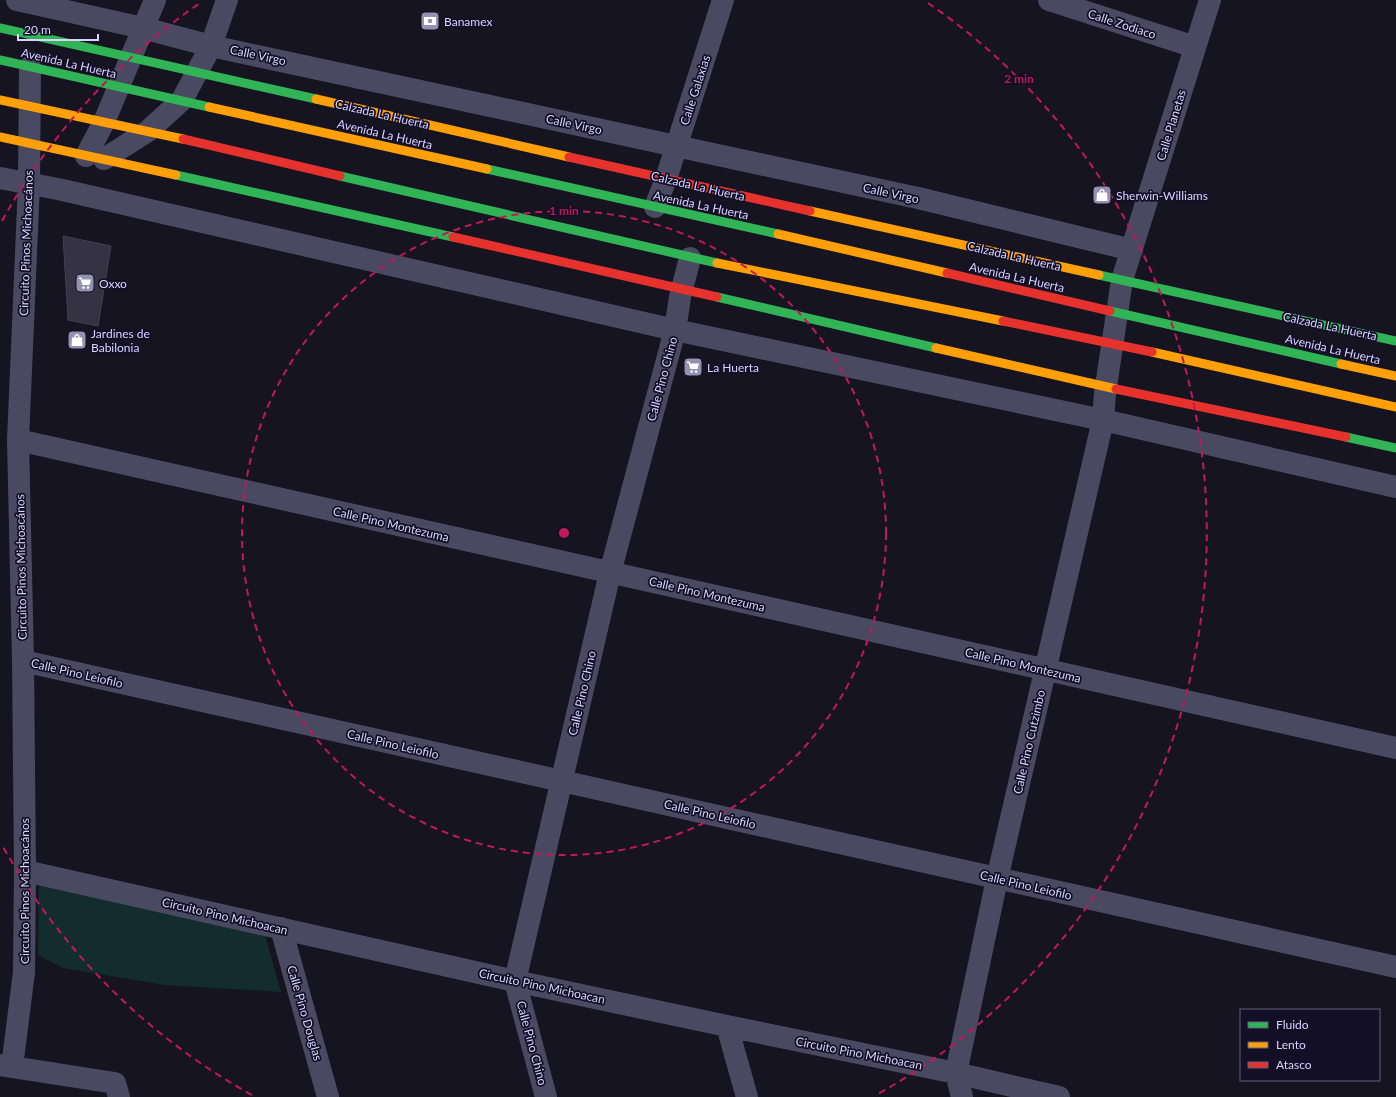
<svg xmlns="http://www.w3.org/2000/svg" width="1396" height="1097" font-family="Lato,sans-serif">
<rect width="100%" height="100%" fill="#161421"/>
<path fill="#132c2d" d="M 39,881 L 264,931 L 281,992 L 165,985 L 63,968 L 38,955 Z"/>
<path fill="#343243" stroke="#433f54" d="M 63,236 L 111,246 L 98,326 L 68,320 Z"/>
<g fill="none" stroke-linecap="round" stroke-linejoin="round">
<path stroke="#4a4962" stroke-width="22" d="M 17,0 L 143,28 L 211,46 L 918,198 L 1132,250
M 1049,0 L 1195,47
M 86,156 L 104,122 L 155,0
M 104,159 L 148,131 L 182,100 L 211,46 L 227,0
M 0,178 L 58,189 L 675,330 L 1103,420 L 1396,487
M 655,207 L 666,179 L 723,0
M 18,440 L 1396,748
M 23,661 L 1396,967
M 25,871 L 515,981 L 727,1026 L 956,1073 L 1059,1097
M 281,928 L 328,1097
M 727,1026 L 747,1097
M 0,1065 L 115,1083 L 119,1097
M 12,1067 L 24,972 L 25,871 L 23,661 L 18,440 L 29,184 L 30,67
M 546,1097 L 515,981 L 610,573 L 675,330 L 680,297 L 690,258
M 962,1097 L 956,1073 L 997,879 L 1103,420 L 1105,393 L 1122,280 L 1210,0"/>
<path stroke="#30b455" stroke-width="9" d="M 0,28 L 316,99
M 0,60 L 209,107
M 487,169 L 778,234
M 176,175 L 453,237
M 340,176 L 717,263
M 1099,275 L 1396,341
M 717,297 L 936,348
M 1110,311 L 1341,364
M 1346,437 L 1396,448"/>
<path stroke="#ff9f0a" stroke-width="9" d="M 316,99 L 569,157
M 0,100 L 183,139
M 209,107 L 487,169
M 0,137 L 176,175
M 810,211 L 1099,275
M 778,234 L 947,273
M 717,263 L 1003,321
M 936,348 L 1116,389
M 1152,352 L 1396,407
M 1341,364 L 1396,376"/>
<path stroke="#e5322d" stroke-width="9" d="M 183,139 L 340,176
M 569,157 L 810,211
M 453,237 L 717,297
M 947,273 L 1110,311
M 1003,321 L 1152,352
M 1116,389 L 1346,437"/>
</g>
<g fill="none" stroke="#c2185b" stroke-width="2" stroke-dasharray="7 5">
<circle cx="564" cy="533" r="322"/>
<path d="M252 1095A643 643 0 0 1 2 845M2 221A643 643 0 0 1 200 3M928 3A643 643 0 0 1 876 1095"/>
</g>
<defs>
<symbol id="bank-square" viewBox="-11 -11 22 22"><rect x="-9" y="-9" width="18" height="18" rx="4" fill="#9591b1" stroke="#130f26"/><path d="M-6-4H6V4H-6ZM0-2.3a2.3 2.3 0 1 0 0 4.6a2.3 2.3 0 1 0 0-4.6Z" fill="#fff"/></symbol>
<symbol id="shop-square" viewBox="-11 -11 22 22"><rect x="-9" y="-9" width="18" height="18" rx="4" fill="#9591b1" stroke="#130f26"/><path d="M-5-2.5h2.3a2.7 3.5 0 0 1 5.4 0H5L5.5 6h-11ZM-1.5-2.5h3a1.5 2.3 0 0 0-3 0Z" fill="#fff"/></symbol>
<symbol id="supermarket-square" viewBox="-11 -11 22 22"><rect x="-9" y="-9" width="18" height="18" rx="4" fill="#9591b1" stroke="#130f26"/><path d="M-6-5.5h2.5l.6 2H6L4.5 2H-2.5L-4.4-4H-6ZM-1.5 3.2a1.3 1.3 0 1 0 .1 0ZM3 3.2a1.3 1.3 0 1 0 .1 0Z" fill="#fff"/></symbol>
</defs>
<g fill-rule="evenodd">
<use href="#bank-square" x="419" y="10" width="22" height="22"/>
<use href="#shop-square" x="1091" y="184" width="22" height="22"/>
<use href="#supermarket-square" x="74" y="272" width="22" height="22"/>
<use href="#shop-square" x="66" y="329" width="22" height="22"/>
<use href="#supermarket-square" x="682" y="356" width="22" height="22"/>
</g>
<g text-anchor="middle" dominant-baseline="central" stroke-width="3.5" stroke-linejoin="round" paint-order="stroke">
<g font-size="12" fill="#d9d4ff" stroke="#130f26" text-anchor="start">
<text x="444" y="21">Banamex</text>
<text x="1116" y="195">Sherwin-Williams</text>
<text x="99" y="283">Oxxo</text>
<text x="91" y="333">Jardines de<tspan x="91" dy="14">Babilonia</tspan></text>
<text x="707" y="367">La Huerta</text>
</g>
<g font-size="12" fill="#d9d4ff" stroke="#130f26">
<text transform="translate(1122 24) rotate(18)">Calle Zodiaco</text>
<text transform="translate(258 55) rotate(12)">Calle Virgo</text>
<text transform="translate(69 63) rotate(13)">Avenida La Huerta</text>
<text transform="translate(695 90) rotate(-72)">Calle Galaxias</text>
<text transform="translate(382 114) rotate(13)">Calzada La Huerta</text>
<text transform="translate(574 124) rotate(12)">Calle Virgo</text>
<text transform="translate(1171 125) rotate(-73)">Calle Planetas</text>
<text transform="translate(385 134) rotate(13)">Avenida La Huerta</text>
<text transform="translate(698 186) rotate(13)">Calzada La Huerta</text>
<text transform="translate(891 193) rotate(12)">Calle Virgo</text>
<text transform="translate(701 205) rotate(12)">Avenida La Huerta</text>
<text transform="translate(26 243) rotate(-88)">Circuito Pinos Michoacános</text>
<text transform="translate(1014 256) rotate(13)">Calzada La Huerta</text>
<text transform="translate(1017 277) rotate(13)">Avenida La Huerta</text>
<text transform="translate(1330 326) rotate(12)">Calzada La Huerta</text>
<text transform="translate(1333 349) rotate(13)">Avenida La Huerta</text>
<text transform="translate(662 379) rotate(-75)">Calle Pino Chino</text>
<text transform="translate(391 524) rotate(13)">Calle Pino Montezuma</text>
<text transform="translate(21 567) rotate(-91)">Circuito Pinos Michoacános</text>
<text transform="translate(707 594) rotate(13)">Calle Pino Montezuma</text>
<text transform="translate(1023 665) rotate(13)">Calle Pino Montezuma</text>
<text transform="translate(77 673) rotate(13)">Calle Pino Leiofilo</text>
<text transform="translate(582 693) rotate(-77)">Calle Pino Chino</text>
<text transform="translate(1029 742) rotate(-77)">Calle Pino Cutzimbo</text>
<text transform="translate(393 744) rotate(13)">Calle Pino Leiofilo</text>
<text transform="translate(710 814) rotate(13)">Calle Pino Leiofilo</text>
<text transform="translate(1026 885) rotate(13)">Calle Pino Leiofilo</text>
<text transform="translate(24 891) rotate(-90)">Circuito Pinos Michoacános</text>
<text transform="translate(225 916) rotate(13)">Circuito Pino Michoacan</text>
<text transform="translate(542 986) rotate(12)">Circuito Pino Michoacan</text>
<text transform="translate(305 1013) rotate(74)">Calle Pino Douglas</text>
<text transform="translate(532 1043) rotate(75)">Calle Pino Chino</text>
<text transform="translate(859 1053) rotate(11)">Circuito Pino Michoacan</text>
</g>
</g>
<circle cx="564" cy="533" r="6" fill="#c2185b" stroke="#130f26" stroke-width="2"/>
<g font-size="12" text-anchor="middle" font-weight="bold" fill="#c2185b" stroke="#130f26" stroke-width="3.5" stroke-linejoin="round" paint-order="stroke">
<text x="1019" y="83">2 min</text>
<text x="564" y="215">1 min</text>
</g>
<rect x="1240" y="1009" width="140" height="72" fill="#130f26" stroke="#625e7d"/>
<rect x="1248" y="1022" width="20" height="6" fill="#30b455" stroke="#625e7d"/>
<text x="1276" y="1029" font-size="12" fill="#d9d4ff">Fluido</text>
<rect x="1248" y="1042" width="20" height="6" fill="#ff9f0a" stroke="#625e7d"/>
<text x="1276" y="1049" font-size="12" fill="#d9d4ff">Lento</text>
<rect x="1248" y="1062" width="20" height="6" fill="#e5322d" stroke="#625e7d"/>
<text x="1276" y="1069" font-size="12" fill="#d9d4ff">Atasco</text>
<path d="M18 34v6h80v-6" fill="none" stroke="#d9d4ff" stroke-width="2"/>
<text x="24" y="34" font-size="12" fill="#d9d4ff" stroke="#130f26" stroke-width="3" paint-order="stroke">20 m</text>
</svg>
